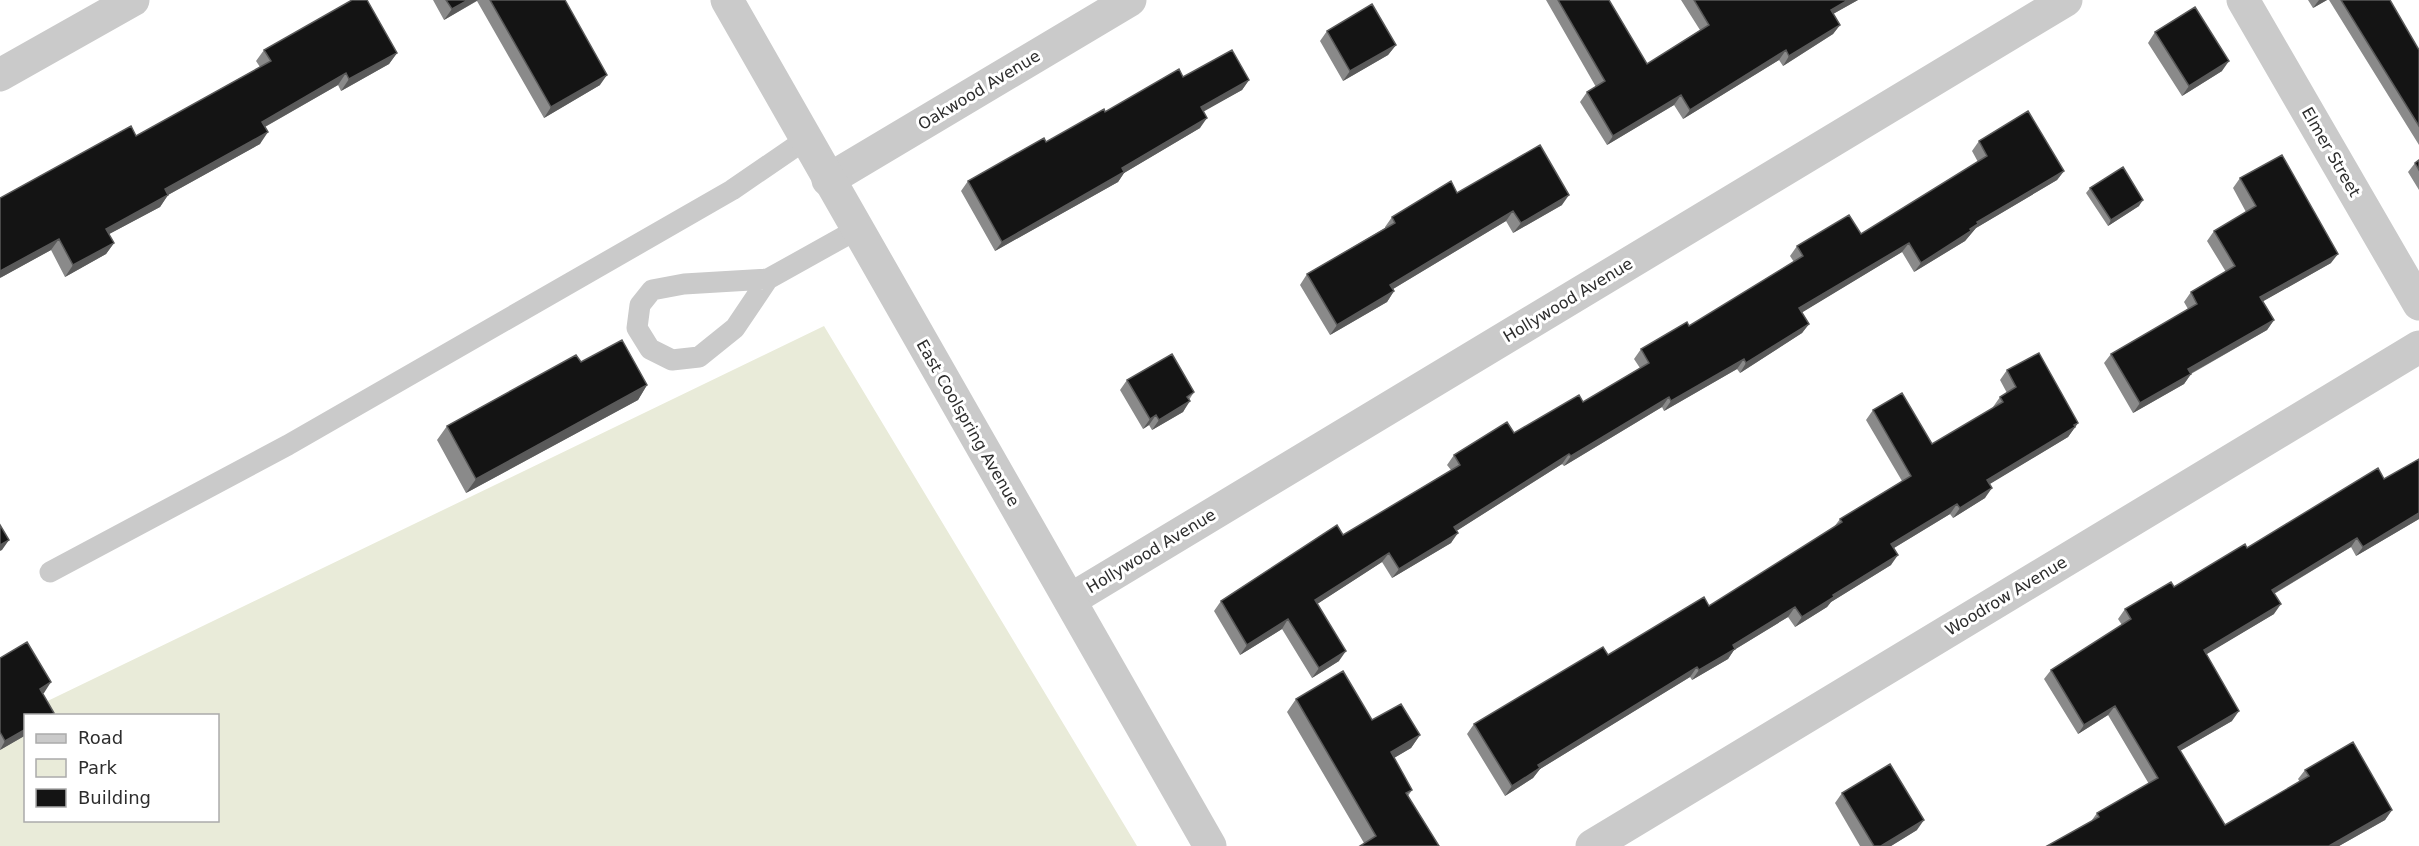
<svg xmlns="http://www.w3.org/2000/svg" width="2419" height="846" font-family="'DejaVu Sans',sans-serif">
<rect width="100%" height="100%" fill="#fff"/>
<path fill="#e9ebd9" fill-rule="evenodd" d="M 824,326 L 1137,846 L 0,846 L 0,724 ZM 26,716 L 218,716 L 218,820 L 26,820 Z"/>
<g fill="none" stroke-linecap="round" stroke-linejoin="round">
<path stroke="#cacaca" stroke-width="21" d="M 768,279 L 735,328 L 699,357 L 672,360 L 650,349 L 637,328 L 640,305 L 652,290 L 684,284 L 768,279 L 856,230
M 50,572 L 288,445 L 732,190 L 805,140"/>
<path stroke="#cacaca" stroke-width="33" d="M 2243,0 L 2419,304
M 0,75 L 133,0
M 828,180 L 1130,0
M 1070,600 L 2066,0
M 1592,846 L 2419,347"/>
<path stroke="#cacaca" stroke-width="33" d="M 727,0 L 1210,846"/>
</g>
<path fill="#8a8a8a" d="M 433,0 L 565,0 L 600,85 L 544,118 L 477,1 L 444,20 Z
M 1546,0 L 1609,0 L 1647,64 L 1700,30 L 1681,0 L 1858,0 L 1833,14 L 1840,25 L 1833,34 L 1783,66 L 1779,60 L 1683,119 L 1674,105 L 1607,145 L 1580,102 L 1587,92 L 1596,87 Z
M 2308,0 L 2327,0 L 2313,8 Z
M 2329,0 L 2390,0 L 2419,50 L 2419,145 Z
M 1327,31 L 1396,45 L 1388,55 L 1343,81 L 1320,41 Z
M 2155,32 L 2222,71 L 2182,96 L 2148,43 Z
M 264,50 L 397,53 L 389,64 L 341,91 L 338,85 L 265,127 L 260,144 L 168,195 L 160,207 L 109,234 L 114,243 L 106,254 L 65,277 L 51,250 L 0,278 L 136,136 L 260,67 L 256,61 Z
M 1183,77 L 1249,80 L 1242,90 L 1203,111 L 1200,128 L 1124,173 L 1118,182 L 995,251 L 961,191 L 968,181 L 1105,112 Z
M 1979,141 L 2064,171 L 2057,180 L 1976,228 L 1965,241 L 1914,272 L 1902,252 L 1802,312 L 1809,324 L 1802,333 L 1740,373 L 1737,369 L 1664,411 L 1662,407 L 1564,466 L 1562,464 L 1456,531 L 1451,543 L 1392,578 L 1382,562 L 1317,604 L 1339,661 L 1312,678 L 1282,629 L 1240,655 L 1214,611 L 1221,601 L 1343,535 L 1451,470 L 1447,465 L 1454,455 L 1514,433 L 1583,402 L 1640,368 L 1634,359 L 1641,349 L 1689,326 L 1794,262 L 1790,256 L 1797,246 L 1861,234 L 1978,162 L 1972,151 Z
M 2419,160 L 2419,190 L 2408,172 L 2415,163 Z
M 2240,178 L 2331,263 L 2263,301 L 2274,320 L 2267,330 L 2191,374 L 2184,384 L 2133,413 L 2104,363 L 2111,354 L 2188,309 L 2184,302 L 2191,292 L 2226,272 L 2207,241 L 2214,231 L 2246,212 L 2233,188 Z
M 2090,188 L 2139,206 L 2108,226 L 2086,193 Z
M 1457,193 L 1562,205 L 1513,233 L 1506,221 L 1393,289 L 1394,291 L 1387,302 L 1330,335 L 1300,285 L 1307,274 L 1385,228 L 1385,227 L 1392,217 Z
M 2007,370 L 2078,423 L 2068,437 L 1989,484 L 1985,498 L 1953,518 L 1950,514 L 1894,548 L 1891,565 L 1831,602 L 1827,607 L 1795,627 L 1788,617 L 1734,650 L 1728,659 L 1692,680 L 1690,677 L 1540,769 L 1533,778 L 1505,796 L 1467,734 L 1474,724 L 1608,655 L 1709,606 L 1834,527 L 1840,519 L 1902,481 L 1866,420 L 1873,410 L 1932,444 L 1994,408 L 1993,407 L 2000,397 L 2007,393 L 2000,380 Z
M 1127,380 L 1194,392 L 1189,400 L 1183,412 L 1152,430 L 1149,425 L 1143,429 L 1120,390 Z
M 647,385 L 638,400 L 466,493 L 437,440 L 447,426 Z
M 2419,459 L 2419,519 L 2356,556 L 2351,547 L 2274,594 L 2274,614 L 2206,654 L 2232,721 L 2180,751 L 2225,825 L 2300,782 L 2298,779 L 2305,770 L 2392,810 L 2385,820 L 2339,846 L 2092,820 L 2097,813 L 2149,784 L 2108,715 L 2078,734 L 2044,679 L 2051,670 L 2122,625 L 2118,619 L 2125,609 L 2174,587 L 2247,548 L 2384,479 Z
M 0,658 L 44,693 L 42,693 L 54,713 L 52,716 L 26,716 L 26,735 L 0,750 Z
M 1296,699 L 1372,720 L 1420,735 L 1411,748 L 1394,758 L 1412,790 L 1408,796 L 1439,846 L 1364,843 L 1287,712 Z
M 1842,793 L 1917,830 L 1891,846 L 1860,846 L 1835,803 Z"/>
<path fill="#5a5a5a" d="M 468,0 L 478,0 L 444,20 L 452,9 Z
M 1848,0 L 1858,0 L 1824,19 L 1831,10 Z
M 2319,0 L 2327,0 L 2313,8 Z
M 1840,25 L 1833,34 L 1783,66 L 1789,56 Z
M 1396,45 L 1388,55 L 1343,81 L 1350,71 Z
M 1786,50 L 1779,60 L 1683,119 L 1690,110 Z
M 397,53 L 389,64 L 341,91 L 349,79 Z
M 2229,61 L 2222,71 L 2182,96 L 2189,86 Z
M 346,73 L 338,85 L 254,133 L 262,122 Z
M 607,75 L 600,85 L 544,118 L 551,107 Z
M 1249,80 L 1242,90 L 1194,117 L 1201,107 Z
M 1681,95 L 1674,105 L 1607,145 L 1613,136 Z
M 1207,118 L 1200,128 L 1124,173 L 1118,182 L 995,251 L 1002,242 L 1122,168 Z
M 268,132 L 260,144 L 157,201 L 165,189 Z
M 2064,171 L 2057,180 L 1976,228 L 1965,241 L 1914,272 L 1921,263 L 1977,222 Z
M 168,195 L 160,207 L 98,240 L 106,229 Z
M 1569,195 L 1562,205 L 1513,233 L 1521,223 Z
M 2143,200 L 2139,206 L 2108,226 L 2111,220 Z
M 1513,211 L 1506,221 L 1383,295 L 1390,285 Z
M 59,239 L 51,250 L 0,278 L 0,271 Z
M 114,243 L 106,254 L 65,277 L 73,265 Z
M 1909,243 L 1902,252 L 1793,318 L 1799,308 Z
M 2338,254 L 2331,263 L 2253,307 L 2260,297 Z
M 1394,291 L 1387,302 L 1330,335 L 1337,325 Z
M 2274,320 L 2267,330 L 2181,379 L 2188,369 Z
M 1809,324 L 1802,333 L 1740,373 L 1746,363 Z
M 1744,359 L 1737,369 L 1664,411 L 1671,401 Z
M 2191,374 L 2184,384 L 2133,413 L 2140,403 Z
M 647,385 L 638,400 L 466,493 L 476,479 Z
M 1669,397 L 1662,407 L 1564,466 L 1571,456 Z
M 1190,401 L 1183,412 L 1152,430 L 1159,420 Z
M 1156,415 L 1149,425 L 1143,429 L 1150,419 Z
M 2078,423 L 2068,437 L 1980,490 L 1987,480 Z
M 1569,454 L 1562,464 L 1447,537 L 1454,527 Z
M 1992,488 L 1985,498 L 1953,518 L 1960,508 Z
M 1957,504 L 1950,514 L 1884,554 L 1891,544 Z
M 2419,513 L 2419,519 L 2356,556 L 2363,547 Z
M 1458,533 L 1451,543 L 1392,578 L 1399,569 Z
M 2357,538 L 2351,547 L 2265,599 L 2272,590 Z
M 9,540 L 2,550 L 0,551 L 0,545 Z
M 1389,553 L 1382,562 L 1308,610 L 1315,600 Z
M 1898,555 L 1891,565 L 1831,602 L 1827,607 L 1795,627 L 1802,617 L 1833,595 Z
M 2281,604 L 2274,614 L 2197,660 L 2204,650 Z
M 1795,607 L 1788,617 L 1734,650 L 1728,659 L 1692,680 L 1699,670 L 1733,645 Z
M 1288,619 L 1282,629 L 1240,655 L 1247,645 Z
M 1346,651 L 1339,661 L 1312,678 L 1319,668 Z
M 1697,667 L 1690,677 L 1540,769 L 1533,778 L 1505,796 L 1512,786 L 1538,765 Z
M 51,682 L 44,693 L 33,699 L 40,689 Z
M 2115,706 L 2108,715 L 2078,734 L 2084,725 Z
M 2239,711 L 2232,721 L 2171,756 L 2178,747 Z
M 26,729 L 26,735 L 0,750 L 5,741 Z
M 1420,735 L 1411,748 L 1382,765 L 1391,752 Z
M 2392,810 L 2385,820 L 2339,846 L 2329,846 Z
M 1924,820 L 1917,830 L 1891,846 L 1881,846 Z"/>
<path fill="#141414" stroke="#5a5a5a" stroke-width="1.5" d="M 352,0 L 367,0 L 397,53 L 349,79 L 346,73 L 262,122 L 268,132 L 165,189 L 168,195 L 106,229 L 114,243 L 73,265 L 59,239 L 0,271 L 0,198 L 131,126 L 136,136 L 271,61 L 264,50 Z
M 446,0 L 468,0 L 452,9 Z
M 490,0 L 565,0 L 607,75 L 551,107 Z
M 1558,0 L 1609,0 L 1647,64 L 1709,25 L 1694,0 L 1848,0 L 1831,10 L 1840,25 L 1789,56 L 1786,50 L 1690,110 L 1681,95 L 1613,136 L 1587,92 L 1605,81 Z
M 2341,0 L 2390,0 L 2419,50 L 2419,126 Z
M 1372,4 L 1396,45 L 1350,71 L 1327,31 Z
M 2195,7 L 2229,61 L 2189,86 L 2155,32 Z
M 1232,50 L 1249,80 L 1201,107 L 1207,118 L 1122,168 L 1124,172 L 1002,242 L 968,181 L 1044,138 L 1046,142 L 1104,109 L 1105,112 L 1179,69 L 1183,77 Z
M 2028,111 L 2064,171 L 1977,222 L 1978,224 L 1970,229 L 1971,231 L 1921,263 L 1909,243 L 1799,308 L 1809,324 L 1746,363 L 1744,359 L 1671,401 L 1669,397 L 1571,456 L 1569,454 L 1454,527 L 1458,533 L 1399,569 L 1389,553 L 1315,600 L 1346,651 L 1319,668 L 1288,619 L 1247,645 L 1221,601 L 1337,525 L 1343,535 L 1460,465 L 1454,455 L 1507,422 L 1514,433 L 1579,395 L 1583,402 L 1649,363 L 1641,349 L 1687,322 L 1689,326 L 1803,256 L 1797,246 L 1849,215 L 1861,234 L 1987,156 L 1979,141 Z
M 1540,145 L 1569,195 L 1521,223 L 1513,211 L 1390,285 L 1394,291 L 1337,325 L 1307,274 L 1395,223 L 1392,217 L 1451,181 L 1457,193 Z
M 2282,155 L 2338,254 L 2260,297 L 2274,320 L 2188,369 L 2191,374 L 2140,403 L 2111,354 L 2197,304 L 2191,292 L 2235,266 L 2214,231 L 2256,206 L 2240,178 Z
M 2419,160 L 2419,170 L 2415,163 Z
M 2123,167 L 2143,200 L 2111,220 L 2090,188 Z
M 622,340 L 647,385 L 476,479 L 447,426 L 576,355 L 581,362 Z
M 2039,353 L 2078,423 L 2074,425 L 2075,427 L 1987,480 L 1992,488 L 1960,508 L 1957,504 L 1891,544 L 1898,555 L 1833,595 L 1834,597 L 1802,617 L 1795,607 L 1733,645 L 1735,649 L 1699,670 L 1697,667 L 1538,765 L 1540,768 L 1512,786 L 1474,724 L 1603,647 L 1608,655 L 1704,597 L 1709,606 L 1842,522 L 1840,519 L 1911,476 L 1873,410 L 1902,393 L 1932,444 L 2003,402 L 2000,397 L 2016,387 L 2007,370 Z
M 1172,354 L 1194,392 L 1187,397 L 1190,401 L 1159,420 L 1156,415 L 1150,419 L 1127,380 Z
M 2419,459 L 2419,513 L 2363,547 L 2357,538 L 2272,590 L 2281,604 L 2204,650 L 2239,711 L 2178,747 L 2225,825 L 2309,776 L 2305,770 L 2353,742 L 2392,810 L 2329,846 L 2047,846 L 2099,817 L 2097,813 L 2158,778 L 2115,706 L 2084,725 L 2051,670 L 2131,619 L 2125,609 L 2171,582 L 2174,587 L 2245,544 L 2247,548 L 2378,468 L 2384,479 Z
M 0,525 L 9,540 L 0,545 Z
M 27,642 L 51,682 L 40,689 L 54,713 L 49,716 L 26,716 L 26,729 L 5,741 L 0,732 L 0,658 Z
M 1343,671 L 1372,720 L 1401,704 L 1420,735 L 1391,752 L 1412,790 L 1406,793 L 1439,846 L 1360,846 L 1376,836 L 1296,699 Z
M 1890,764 L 1924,820 L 1881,846 L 1874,846 L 1842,793 Z"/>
<g text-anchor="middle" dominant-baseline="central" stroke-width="6" stroke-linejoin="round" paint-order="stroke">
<g font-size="16" fill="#2d2d2d" stroke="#fff">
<text transform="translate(979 90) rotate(-31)">Oakwood Avenue</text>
<text transform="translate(2331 152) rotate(60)">Elmer Street</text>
<text transform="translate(1568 300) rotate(-31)">Hollywood Avenue</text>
<text transform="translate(968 423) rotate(60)">East Coolspring Avenue</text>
<text transform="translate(1151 551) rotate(-31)">Hollywood Avenue</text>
<text transform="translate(2006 596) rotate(-31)">Woodrow Avenue</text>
</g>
</g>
<rect x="24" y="714" width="195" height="108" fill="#ffffff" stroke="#ababab" stroke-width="1.5"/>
<rect x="36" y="734" width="30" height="9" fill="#cacaca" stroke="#ababab" stroke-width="1.5"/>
<text x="78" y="744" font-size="18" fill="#2d2d2d">Road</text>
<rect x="36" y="759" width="30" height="18" fill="#e9ebd9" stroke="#ababab" stroke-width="1.5"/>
<text x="78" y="774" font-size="18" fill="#2d2d2d">Park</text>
<rect x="36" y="789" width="30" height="18" fill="#141414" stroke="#ababab" stroke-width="1.5"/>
<text x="78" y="804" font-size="18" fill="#2d2d2d">Building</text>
</svg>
